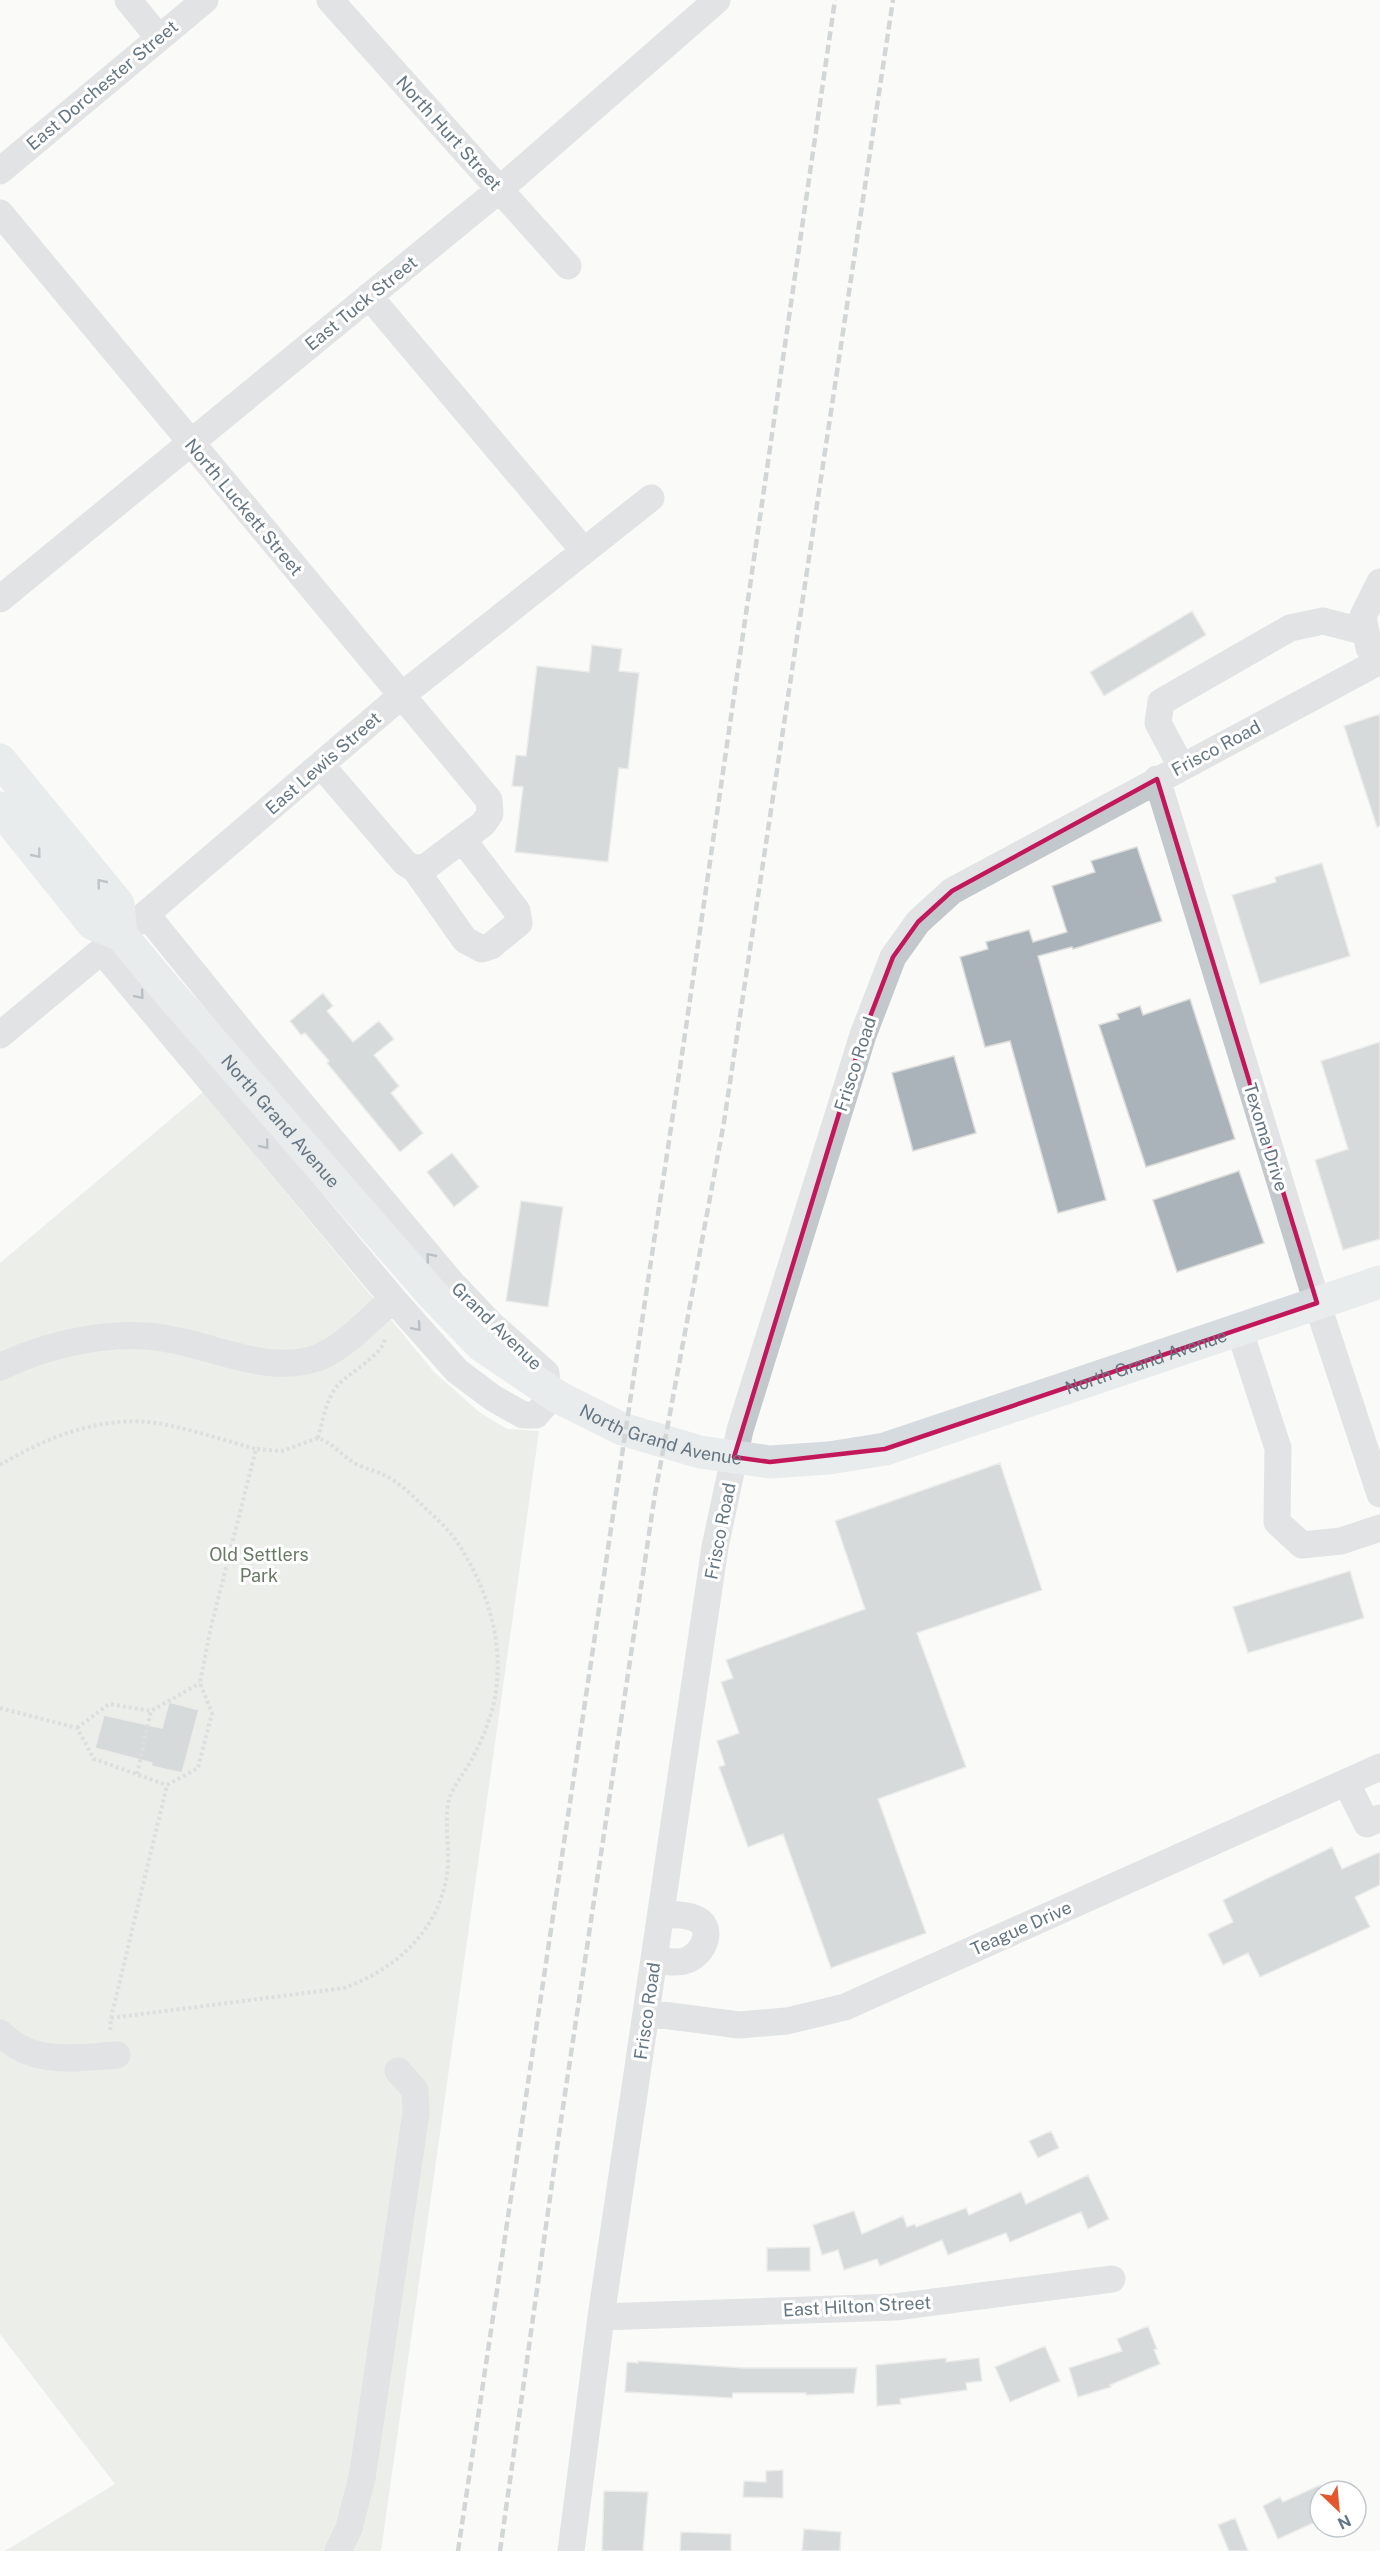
<svg xmlns="http://www.w3.org/2000/svg" width="1380" height="2551" font-family="'Public Sans',sans-serif">
<rect width="100%" height="100%" fill="#fafaf8"/>
<path fill="#dadfd7" d="M 203,1092 L 434,1372 L 479,1412 L 507,1429 L 539,1431 L 381,2551 L 5,2551 L 115,2484 L 0,2334 L 0,1263 Z"/>
<path fill="#aab3b9" stroke="#dcdcda" stroke-width="1.5" d="M 1192,611 L 1206,635 L 1104,696 L 1090,672 Z
M 592,645 L 622,649 L 619,671 L 639,673 L 628,769 L 619,768 L 608,862 L 515,852 L 523,787 L 512,786 L 516,755 L 526,756 L 537,666 L 589,672 Z
M 1380,714 L 1380,826 L 1377,827 L 1344,726 Z
M 1137,847 L 1162,921 L 1073,949 L 1072,947 L 1038,956 L 1106,1200 L 1058,1213 L 1010,1041 L 985,1047 L 960,957 L 988,949 L 986,942 L 1029,930 L 1033,942 L 1067,932 L 1052,886 L 1095,872 L 1091,861 Z
M 1322,863 L 1350,956 L 1260,984 L 1232,895 L 1276,882 L 1275,877 Z
M 323,993 L 333,1006 L 327,1011 L 353,1042 L 379,1021 L 394,1039 L 374,1055 L 399,1086 L 391,1093 L 423,1133 L 400,1152 L 327,1063 L 329,1061 L 305,1033 L 301,1035 L 290,1021 Z
M 1190,999 L 1235,1139 L 1146,1167 L 1099,1025 L 1119,1019 L 1117,1014 L 1140,1006 L 1143,1015 Z
M 1380,1042 L 1380,1239 L 1343,1250 L 1315,1160 L 1348,1149 L 1321,1061 Z
M 954,1056 L 976,1133 L 913,1151 L 892,1073 Z
M 452,1153 L 479,1187 L 454,1207 L 427,1172 Z
M 1239,1171 L 1264,1243 L 1177,1272 L 1153,1200 Z
M 521,1201 L 563,1207 L 548,1307 L 506,1301 Z
M 1000,1463 L 1042,1590 L 917,1633 L 966,1767 L 878,1799 L 926,1933 L 831,1968 L 783,1834 L 748,1847 L 719,1767 L 725,1765 L 717,1741 L 739,1733 L 721,1682 L 733,1678 L 726,1660 L 865,1609 L 835,1521 Z
M 1350,1571 L 1364,1618 L 1248,1653 L 1233,1607 Z
M 169,1702 L 199,1710 L 182,1773 L 151,1766 L 152,1763 L 95,1748 L 104,1715 L 162,1728 Z
M 1332,1847 L 1342,1869 L 1380,1852 L 1380,1885 L 1355,1897 L 1370,1927 L 1260,1977 L 1248,1953 L 1223,1965 L 1208,1934 L 1233,1922 L 1223,1900 Z
M 1051,2131 L 1059,2148 L 1038,2158 L 1029,2141 Z
M 1088,2175 L 1109,2219 L 1088,2229 L 1081,2212 L 1010,2242 L 1006,2233 L 948,2255 L 942,2240 L 880,2266 L 877,2259 L 844,2270 L 838,2250 L 822,2255 L 813,2225 L 854,2211 L 862,2234 L 903,2216 L 907,2227 L 915,2224 L 916,2227 L 966,2208 L 969,2215 L 1021,2192 L 1026,2204 Z
M 810,2247 L 810,2271 L 767,2271 L 767,2248 Z
M 1148,2326 L 1157,2349 L 1154,2350 L 1160,2364 L 1110,2385 L 1111,2387 L 1078,2397 L 1069,2368 L 1122,2351 L 1117,2339 Z
M 1045,2346 L 1060,2381 L 1010,2402 L 995,2367 Z
M 946,2358 L 946,2362 L 979,2358 L 982,2381 L 966,2383 L 967,2390 L 900,2399 L 901,2404 L 877,2406 L 876,2365 Z
M 638,2361 L 744,2368 L 857,2368 L 854,2393 L 806,2395 L 806,2393 L 733,2393 L 732,2398 L 625,2392 L 627,2362 L 638,2363 Z
M 783,2470 L 783,2498 L 743,2497 L 744,2481 L 766,2482 L 766,2471 Z
M 1320,2485 L 1320,2520 L 1278,2539 L 1263,2506 L 1280,2497 L 1283,2502 Z
M 604,2491 L 648,2492 L 643,2551 L 602,2551 Z
M 1235,2518 L 1248,2551 L 1229,2551 L 1218,2525 Z
M 804,2529 L 841,2532 L 840,2551 L 802,2551 Z
M 681,2532 L 731,2534 L 731,2551 L 680,2551 Z"/>
<g fill="none" stroke-linecap="round" stroke-linejoin="round">
<path stroke="#bbbfc2" stroke-width="4" stroke-dasharray="3 3" stroke-linecap="butt" d="M 318,1438 C 323,1420 326,1399 338,1385 C 350,1372 384,1354 385,1338
M 0,1465 C 46,1437 103,1415 157,1423 C 191,1429 223,1440 256,1449 L 210,1631 L 200,1683 L 212,1713 L 198,1768 L 167,1785 L 111,2018 L 110,2033
M 0,1708 L 77,1728 L 94,1759 L 167,1785
M 77,1728 L 109,1704 L 151,1711 L 200,1683
M 137,1774 L 151,1711
M 111,2018 L 344,1988 C 399,1968 444,1926 448,1864 C 449,1843 444,1821 449,1800 C 453,1785 466,1771 473,1757 C 483,1738 491,1718 495,1697 C 505,1643 487,1587 457,1542 C 449,1530 437,1519 426,1509 C 414,1496 400,1483 384,1475 C 376,1471 367,1469 358,1465 C 342,1457 335,1444 318,1438 L 282,1451 L 256,1449"/>
<path stroke="#c3c8cc" stroke-width="27" d="M 128,0 L 159,38
M 330,0 L 568,266
M 0,171 L 205,0
M 0,213 L 489,800 L 490,814 L 483,824 L 427,866 L 415,869 L 405,863 L 321,765
M 369,296 L 584,551
M 0,599 L 499,190 L 717,0
M 1369,648 L 1363,616 L 1380,582
M 1181,766 L 1158,723 L 1161,702 L 1290,628 L 1323,621 L 1366,632
M 1157,779 L 1317,1303 L 1380,1494
M 415,869 L 465,940 L 482,949 L 491,946 L 519,923 L 517,911 L 463,840
M 102,951 L 393,1299 L 457,1371 L 493,1398 L 523,1415 L 536,1415 L 548,1401 L 546,1373 L 491,1324 L 451,1282 L 253,1046 L 146,914
M 0,1035 L 146,914 L 401,696 L 651,498
M 1239,1329 L 1278,1448 L 1277,1522 L 1302,1545 L 1341,1541 L 1380,1528
M 0,1367 C 45,1345 106,1331 156,1337 C 210,1343 264,1376 317,1358 C 343,1349 372,1317 393,1299
M 1346,1782 L 1367,1824 L 1380,1818
M 655,1960 C 665,1961 677,1964 687,1960 C 704,1954 716,1926 694,1918 C 685,1914 672,1915 662,1914
M 647,2013 L 739,2025 L 787,2021 L 845,2007 L 1380,1767
M 0,2033 C 33,2066 74,2058 117,2055
M 601,2317 L 895,2307 L 1112,2279
M 338,2551 L 349,2528 L 362,2478 L 416,2113 L 415,2090 L 398,2071
M 571,2551 L 601,2317 L 715,1547 L 740,1430 L 863,1035 L 893,957 L 918,922 L 952,891 L 1380,661"/>
<g stroke="#d6dbdf" stroke-width="33">
<path d="M 0,760 L 118,904 L 121,935"/>
<path id="s1" d="M 0,808 L 93,924 L 121,935 L 167,990 L 432,1294 L 481,1345 L 558,1397 L 622,1429 L 700,1452 L 770,1462 L 829,1458 L 885,1449 L 1380,1282"/>
</g>
<path stroke="#a2aab0" stroke-width="4.5" stroke-dasharray="9 4.5" stroke-linecap="butt" d="M 458,2551 L 685,1034 L 835,0
M 500,2551 L 560,2127 L 655,1494 L 724,1122 L 893,0"/>
</g>
<defs><path id="oneway-chevron" d="M-2-3.5L2.5 0L-2 3.5" fill="none" stroke-width="1.6" stroke-linecap="round" stroke-linejoin="round" transform="scale(1.5)"/></defs>
<g stroke="#768591">
<use href="#oneway-chevron" transform="translate(37 854) rotate(51)"/>
<use href="#oneway-chevron" transform="translate(101 883) rotate(-129)"/>
</g>
<g stroke="#6a7a87">
<use href="#oneway-chevron" transform="translate(140 995) rotate(50)"/>
<use href="#oneway-chevron" transform="translate(265 1145) rotate(50)"/>
<use href="#oneway-chevron" transform="translate(430 1257) rotate(-130)"/>
<use href="#oneway-chevron" transform="translate(417 1327) rotate(49)"/>
</g>
<path d="M0 0H1380V2551H0ZM 1157,779 L 1317,1303 L 885,1449 L 770,1462 L 734,1457 L 863,1035 L 893,957 L 918,922 L 952,891 Z" fill="#fafaf8" fill-opacity=".55" fill-rule="evenodd"/>
<path fill="none" stroke="#c2185b" stroke-width="4.5" stroke-linejoin="round" d="M 1157,779 L 1317,1303 L 885,1449 L 770,1462 L 734,1457 L 863,1035 L 893,957 L 918,922 L 952,891 Z"/>
<g text-anchor="middle" dominant-baseline="central" stroke-width="6" stroke-linejoin="round" paint-order="stroke">
<g font-size="18" fill="#657683" stroke="#fff">
<text transform="translate(102 85) rotate(-40)">East Dorchester Street</text>
<text transform="translate(449 133) rotate(48)">North Hurt Street</text>
<text transform="translate(361 303) rotate(-39)">East Tuck Street</text>
<text transform="translate(244 507) rotate(50)">North Luckett Street</text>
<text transform="translate(1216 748) rotate(-28)">Frisco Road</text>
<text transform="translate(323 763) rotate(-41)">East Lewis Street</text>
<text transform="translate(855 1064) rotate(-72)">Frisco Road</text>
<text stroke="none"><textPath href="#s1" startOffset="424">North Grand Avenue</textPath></text>
<text transform="translate(1266 1137) rotate(73)">Texoma Drive</text>
<text transform="translate(497 1326) rotate(44)">Grand Avenue</text>
<text stroke="none"><textPath href="#s1" startOffset="1432">North Grand Avenue</textPath></text>
<text stroke="none"><textPath href="#s1" startOffset="928">North Grand Avenue</textPath></text>
<text transform="translate(720 1531) rotate(-79)">Frisco Road</text>
<text transform="translate(1021 1928) rotate(-24)">Teague Drive</text>
<text transform="translate(647 2011) rotate(-82)">Frisco Road</text>
<text transform="translate(857 2306) rotate(-3)">East Hilton Street</text>
</g>
<g font-size="18" fill="#687a64" stroke="#fff">
<text x="259" y="1554">Old Settlers<tspan x="259" dy="21">Park</tspan></text>
</g>
</g>
<g transform="translate(1338 2509) rotate(154)"><circle r="28" fill="#ffffff" stroke="#c1c8cd" stroke-width="1.5"/>
<path d="M0-4.5L10 22L0 15L-10 22Z" fill="#e4572e"/>
<text y="-9" font-size="16" font-weight="bold" text-anchor="middle" fill="#657683">N</text>
</g>
</svg>
